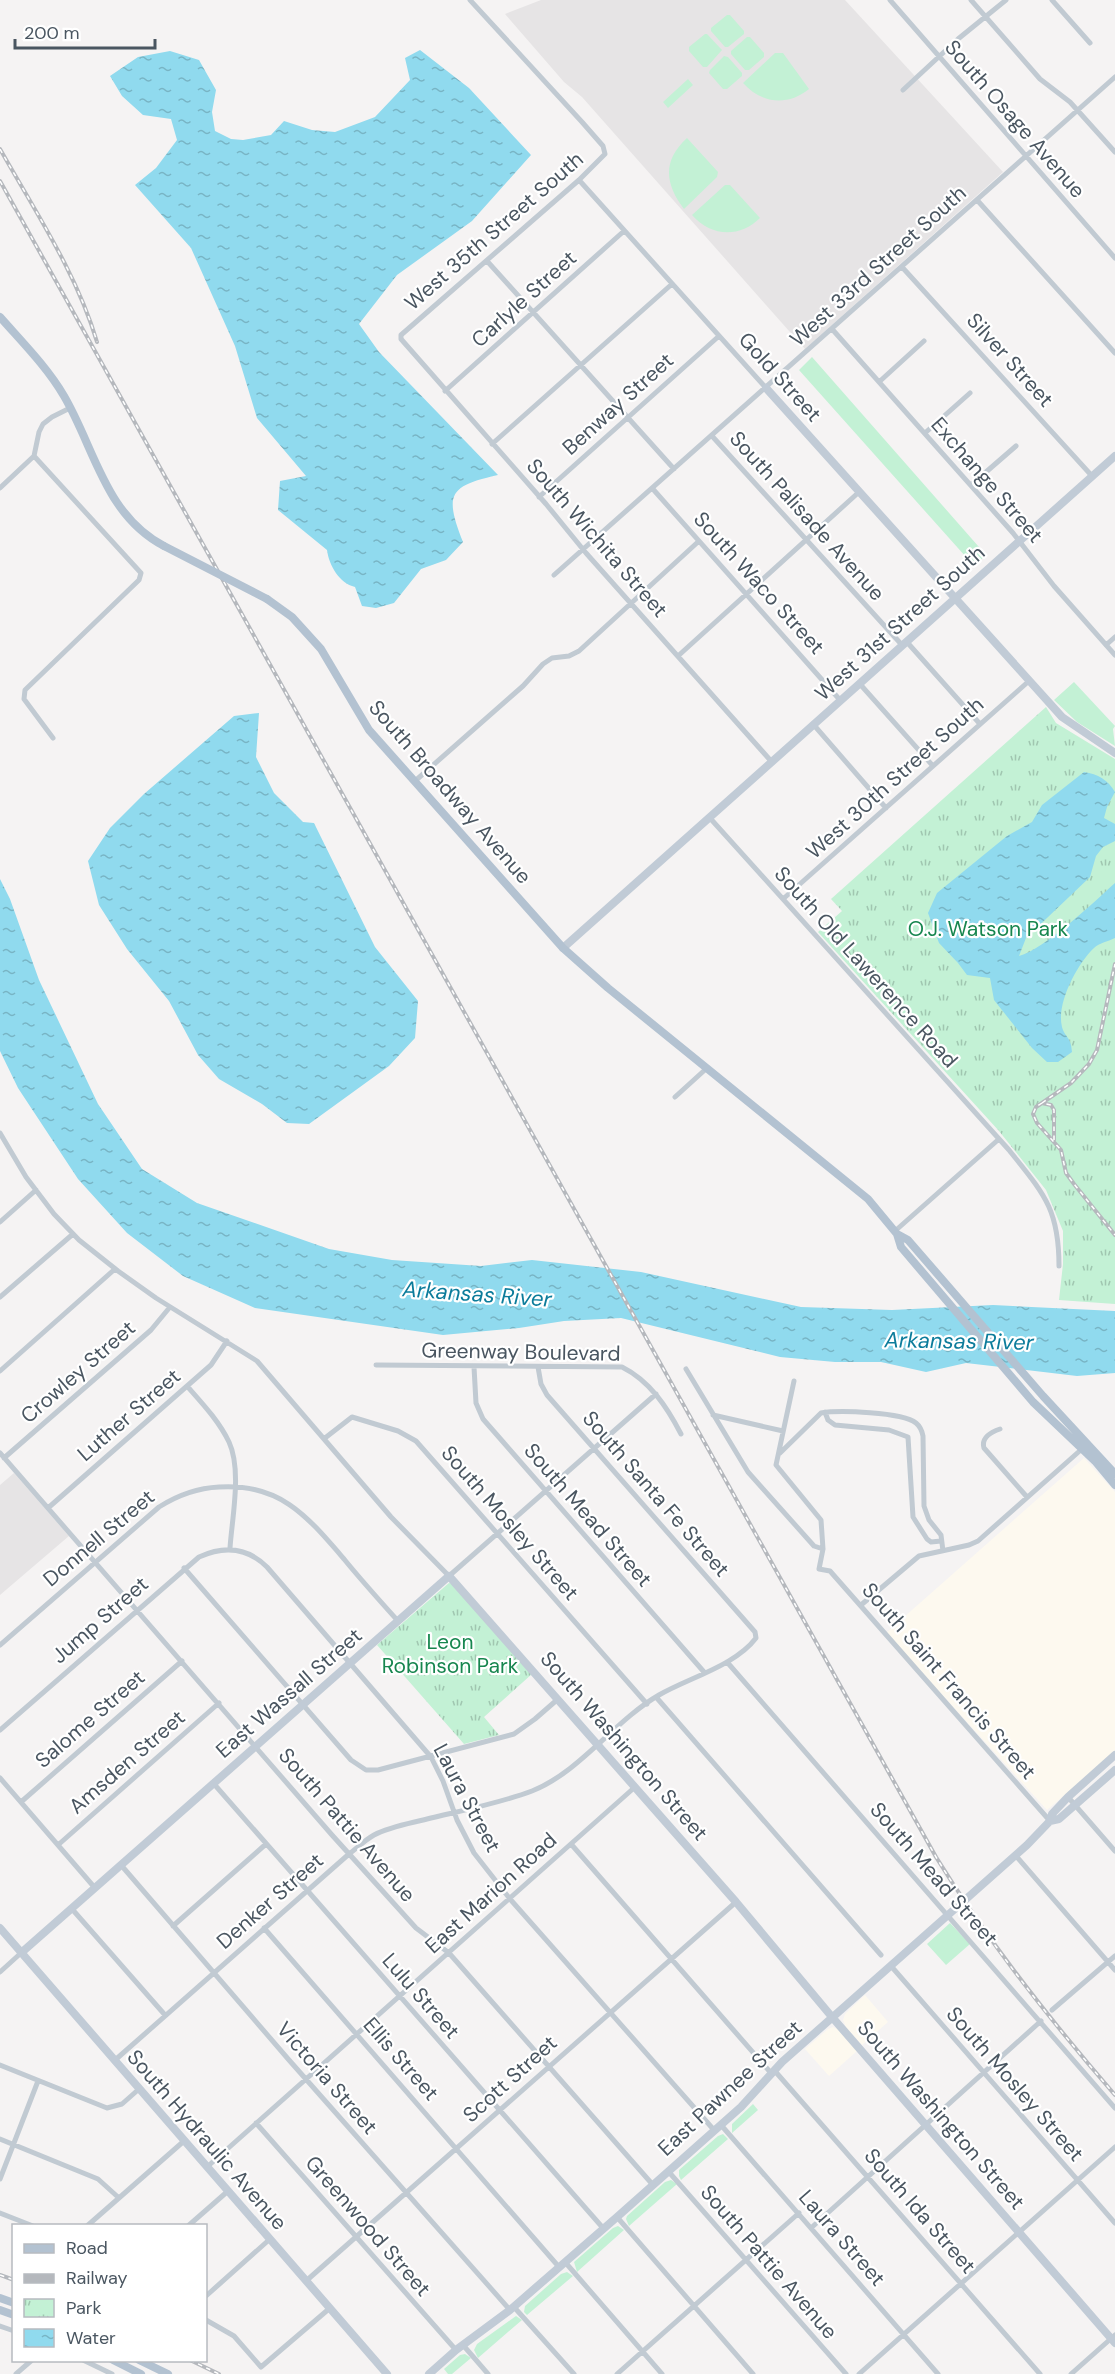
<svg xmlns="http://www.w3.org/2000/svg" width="1115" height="2374" font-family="'DM Sans',sans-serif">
<defs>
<pattern id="park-tufts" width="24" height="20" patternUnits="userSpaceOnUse" patternTransform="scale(1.5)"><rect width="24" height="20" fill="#c3f1d5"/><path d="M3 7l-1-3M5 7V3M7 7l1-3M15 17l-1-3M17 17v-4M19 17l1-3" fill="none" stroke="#a0c6b0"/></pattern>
<pattern id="water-ripples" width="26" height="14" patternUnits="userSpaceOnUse" patternTransform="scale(1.5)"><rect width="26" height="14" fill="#90daee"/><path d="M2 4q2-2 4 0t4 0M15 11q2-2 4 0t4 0" fill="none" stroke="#78b4c4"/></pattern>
</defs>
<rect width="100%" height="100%" fill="#f5f3f3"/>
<path fill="#fdf9ef" d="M 1084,1458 L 1115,1492 L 1115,1752 L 1047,1810 L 886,1633 Z
M 865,1995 L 888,2022 L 862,2045 L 846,2027 L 843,2020 L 845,2014 Z
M 833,2027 L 839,2030 L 857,2051 L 829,2076 L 805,2049 L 828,2029 Z"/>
<path fill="#e6e4e5" d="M 541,0 L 845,0 L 1003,172 L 805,349 L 582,97 L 564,82 L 505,14 Z
M 14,1473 L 69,1536 L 0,1595 L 0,1485 Z"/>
<path fill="#c3f1d5" d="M 727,15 L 730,15 L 744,31 L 744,34 L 728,47 L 725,47 L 711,31 L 711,28 Z
M 705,34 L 707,34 L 722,50 L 707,67 L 703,67 L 689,51 L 689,47 Z
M 747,37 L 750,37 L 764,53 L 764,57 L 749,70 L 745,70 L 731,54 L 731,51 Z
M 775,53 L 783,53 L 809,89 C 787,107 761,103 743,83 Z
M 724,56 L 728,57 L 742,73 L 742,76 L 727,89 L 723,89 L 709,73 L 710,70 Z
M 687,138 L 718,172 L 717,177 L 684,209 C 665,184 662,161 687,138 Z
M 725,185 L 730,185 L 760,218 C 740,238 711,237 692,215 Z
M 812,357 L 986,555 L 974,566 L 799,370 Z
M 1074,682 L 1115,726 L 1113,729 L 1115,746 L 1077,722 L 1054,700 Z
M 950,1923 L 970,1944 L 946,1965 L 927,1944 Z
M 753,2104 L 758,2110 L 732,2133 L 732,2124 Z
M 723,2134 L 728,2139 L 681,2180 L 679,2176 L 679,2170 L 718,2136 Z
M 671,2180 L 677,2184 L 629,2226 L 626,2219 L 627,2216 L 665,2182 Z
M 618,2226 L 624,2230 L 577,2272 L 574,2262 L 613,2228 Z
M 567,2272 L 573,2276 L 527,2315 L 524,2312 L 525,2306 L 561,2274 Z
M 516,2316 L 522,2320 L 478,2358 L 474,2350 L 477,2344 Z
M 465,2354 L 471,2358 L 452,2374 L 448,2374 L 444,2369 L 460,2355 Z"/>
<path fill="url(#park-tufts)" d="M 688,79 L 693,85 L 668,108 L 663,102 Z
M 1046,707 L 1056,723 L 1115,759 L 1115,1304 L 1059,1300 L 1063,1264 L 1063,1231 L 1046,1190 L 999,1131 L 818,932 L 842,911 L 831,899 Z
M 449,1583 L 453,1584 L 532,1674 L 484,1717 L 499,1735 L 464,1744 L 377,1645 Z"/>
<path fill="url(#water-ripples)" d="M 420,50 L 469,88 L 531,155 L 472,221 L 397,275 L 359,324 L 379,352 L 498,475 C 449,486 444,494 463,542 L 446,560 L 421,569 L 394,603 L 376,608 L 362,606 L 355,587 C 339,583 329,565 327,550 L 278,510 L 280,481 L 306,476 L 257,418 L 235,346 L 191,248 L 135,185 L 156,168 L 177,140 L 171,119 L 143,115 L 122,96 L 110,76 L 138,57 L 170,51 L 199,60 L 216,90 L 212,112 L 215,131 L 231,139 L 243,140 L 271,135 L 284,121 L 312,130 L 335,132 L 375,117 L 410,80 L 405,58 Z
M 259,713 L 256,757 L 274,793 L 303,822 L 314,823 L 375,947 L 418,1001 L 415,1038 L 389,1066 L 309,1124 L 287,1123 L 262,1104 L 219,1079 L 198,1055 L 169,1001 L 127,949 L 99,905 L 88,861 L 110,828 L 144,794 L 234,716 Z
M 1084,772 C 1098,774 1108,780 1115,792 L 1107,807 L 1104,818 L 1115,824 L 1115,841 L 1103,847 L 1096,856 L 1090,877 L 1026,938 L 1019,956 C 1045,949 1094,902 1115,883 L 1115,938 C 1109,941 1099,943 1094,948 C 1077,964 1056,1004 1062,1027 C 1065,1038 1071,1036 1072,1052 L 1058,1062 L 1047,1062 L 1032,1048 L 994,1000 L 990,978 L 967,975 L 958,963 L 939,943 L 928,913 L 937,893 L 1007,836 L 1032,822 L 1042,805 Z
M 0,879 L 10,899 L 39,980 L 98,1104 L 142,1169 L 197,1203 L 329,1249 L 392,1260 L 481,1266 L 532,1260 L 641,1272 L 801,1307 L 892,1310 L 993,1305 L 1115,1311 L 1115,1373 L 1077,1376 L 966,1363 L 926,1372 L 881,1362 L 835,1362 L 780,1357 L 621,1318 L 564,1321 L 519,1328 L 443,1335 L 255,1308 L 183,1276 L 127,1233 L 78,1179 L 18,1088 L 0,1051 Z"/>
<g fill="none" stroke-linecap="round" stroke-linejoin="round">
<path stroke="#c1cad2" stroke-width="5" d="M 470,0 L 582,122 L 603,146 L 605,154 L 579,180 L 401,335 L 401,339 L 546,504 L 586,553 L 771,761
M 890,0 L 1115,258
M 971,0 L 1040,79 L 1070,102 L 1115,152
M 1052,0 L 1090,43
M 903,90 L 958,39 L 1006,0
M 579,180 L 766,388
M 977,200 L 1115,353
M 487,261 L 674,469
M 902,267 L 1092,476
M 832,329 L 1013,533 L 1054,586 L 1115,655
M 879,382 L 924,341
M 445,391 L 624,231
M 925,433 L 970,393
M 712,436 L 902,645
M 492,444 L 672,284
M 34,456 L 141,573 L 139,580 L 25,690 L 24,699 L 53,738
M 971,485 L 1016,446
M 0,488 L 34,456 L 39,432 L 43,424 L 52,417 L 70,408
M 652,488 L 840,700
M 539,497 L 719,336
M 554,575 L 1115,77
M 906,641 L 980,724
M 1106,645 L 1115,637
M 678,656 L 859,492
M 859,683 L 933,766
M 813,724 L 886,808
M 415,781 L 523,686 L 543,664 L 552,658 L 569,656 L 579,651 L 699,541
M 709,817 L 1009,1150 C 1043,1193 1059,1208 1059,1266
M 783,899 L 1029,681
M 675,1097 L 707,1068
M 0,1133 L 26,1177 L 54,1214 L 79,1240 L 118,1271 L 156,1298 L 257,1361 L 391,1517 L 449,1576 L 656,1394
M 0,1222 L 36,1190
M 895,1231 L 999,1139
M 0,1297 L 73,1234
M 376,1365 L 622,1367 C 650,1381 667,1407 681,1434
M 474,1367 L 476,1403 L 483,1419 L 704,1672
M 686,1369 L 748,1472 L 814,1546 L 823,1549
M 0,1371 L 115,1269
M 794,1381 L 776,1465 L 821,1520 L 823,1549 L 819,1569 L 830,1571 L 1050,1821
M 187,1386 C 202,1403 219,1421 229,1442 C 242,1470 232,1518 230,1548
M 825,1412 L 828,1420 L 835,1425 L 889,1430 L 908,1437 L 913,1517 L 927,1539 L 931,1542 L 941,1541
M 713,1415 L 783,1431
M 1000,1429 C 991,1432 981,1438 984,1448 L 1027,1497
M 325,1438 L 352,1417 L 398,1431 L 416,1441 L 647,1704
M 0,1453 L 332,1835 L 416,1928 L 449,1953 L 653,2185
M 780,1453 L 821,1413 C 839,1410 902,1412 916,1423 C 921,1427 922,1431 923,1436 L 924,1506 L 929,1520 L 941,1535 L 943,1551
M 4,1458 L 151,1330 L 170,1307
M 48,1508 L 211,1365 L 227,1341
M 184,1568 L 351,1760 L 366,1770 L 378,1770 L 514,1734 L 535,1719 L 558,1699
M 861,1605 L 919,1556 L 969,1545 L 978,1541 L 1083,1448
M 0,1645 L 159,1507 C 178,1495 197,1488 219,1487 C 280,1483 307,1516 344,1559 C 361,1580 380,1601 398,1621
M 727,1662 L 1115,2108
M 656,1697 L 881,1955
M 0,1730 L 199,1557 C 223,1546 247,1547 267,1567 L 431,1757 L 443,1781 L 457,1820 L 474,1853 L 510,1899 L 714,2130
M 0,1778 L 95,1888
M 214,1784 L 603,2228
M 1068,1797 L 1115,1851
M 21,1802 L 182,1661
M 571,1844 L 771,2073
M 58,1845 L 219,1703
M 1016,1856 L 1115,1970
M 121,1865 L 289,2060 L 510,2310
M 72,1909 L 165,2015
M 173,1926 L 266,1844
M 264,1928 L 559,2267
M 891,1966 L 1115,2223
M 0,1972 L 21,1953
M 1052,2010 L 1115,1956
M 114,2061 L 349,1854 C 357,1848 365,1840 374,1835 C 391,1826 413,1823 431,1818 C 465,1810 500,1803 532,1791 C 580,1772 614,1721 659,1695 C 688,1678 735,1666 756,1638 L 755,1632 L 547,1395 L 541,1384 L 538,1367
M 0,2065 L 107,2108 L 122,2104 L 139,2089
M 774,2070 L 1040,2374
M 256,2123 L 456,2350
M 721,2125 L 938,2374
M 0,2139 L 98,2179 L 119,2198
M 207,2167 L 635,1787
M 668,2171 L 846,2374
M 0,2179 L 38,2081
M 0,2213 L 33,2226
M 617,2217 L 753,2374
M 87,2226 L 184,2141
M 188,2226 L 228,2191
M 811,2228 L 1041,2021
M 565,2262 L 662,2374
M 306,2281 L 736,1902
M 206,2296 L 270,2239
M 514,2307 L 574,2374
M 206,2320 L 234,2336 L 261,2367 L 330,2308
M 0,2326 L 14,2331
M 463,2345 L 488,2374
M 83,2360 L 112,2374
M 16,2374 L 32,2360
M 617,2374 L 799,2213
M 859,2374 L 1115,2147
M 1071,2374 L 1115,2335"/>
<path stroke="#c1cbd6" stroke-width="8" d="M 766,388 L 1062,717 L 1115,753
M 563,948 L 1115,456
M 1050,1821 L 1059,1819 L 1115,1770
M 0,1928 L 387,2374
M 21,1953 L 449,1576 L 736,1902 L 832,2017 L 1115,2343
M 429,2374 L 456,2350 L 510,2310 L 617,2217 L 741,2107 L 782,2062 L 1027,1845 L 1050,1821 L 1052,1814 L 1068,1797 L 1115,1755"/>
<path stroke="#b3c2d1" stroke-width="8" d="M 0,317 C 22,342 47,367 64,396 C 95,449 105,515 164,546
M 267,599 L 292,617 L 321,649 L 369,730 L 563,948 L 608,988 L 868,1199 L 897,1234 L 908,1240 L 1043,1396 L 1115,1474
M 897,1234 L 901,1247 L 1033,1402 L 1095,1461 L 1115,1485
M 0,2298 L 14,2303
M 0,2310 L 14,2315
M 113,2360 L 141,2374
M 139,2360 L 168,2374"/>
<defs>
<path id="rail" d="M 0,149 C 35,211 77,274 97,342
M 0,181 L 936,1857 C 989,1943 1050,2020 1115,2095
M 1042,1103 L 1071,1083 L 1089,1064 L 1097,1050 L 1115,964
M 1054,1140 L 1054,1110 L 1051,1105 L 1042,1103 L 1036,1107 L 1033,1114 L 1037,1123 L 1061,1150 L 1066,1173 L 1074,1184 L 1115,1235
M 0,2275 L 14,2280
M 190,2360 L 219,2374"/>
</defs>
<use href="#rail" stroke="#b5b8bd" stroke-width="4"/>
<use href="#rail" stroke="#fff" stroke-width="1.5" stroke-dasharray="4.5" stroke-linecap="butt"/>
<path stroke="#b3c2d1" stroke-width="8" d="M 164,546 L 267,599"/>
</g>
<g text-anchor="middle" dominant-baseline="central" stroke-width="4.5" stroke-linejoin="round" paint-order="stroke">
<g font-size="21" fill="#4a5661" stroke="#fff">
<text transform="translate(1015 119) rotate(49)">South Osage Avenue</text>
<text transform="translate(494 231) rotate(-41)">West 35th Street South</text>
<text transform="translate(878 266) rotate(-42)">West 33rd Street South</text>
<text transform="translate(524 299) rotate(-42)">Carlyle Street</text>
<text transform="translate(1010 360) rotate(48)">Silver Street</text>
<text transform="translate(780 377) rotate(48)">Gold Street</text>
<text transform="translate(618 404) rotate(-42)">Benway Street</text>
<text transform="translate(987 480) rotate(49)">Exchange Street</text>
<text transform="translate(807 516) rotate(48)">South Palisade Avenue</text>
<text transform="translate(597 538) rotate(49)">South Wichita Street</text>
<text transform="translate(759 583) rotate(48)">South Waco Street</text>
<text transform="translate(900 623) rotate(-42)">West 31st Street South</text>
<text transform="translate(895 778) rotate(-42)">West 30th Street South</text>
<text transform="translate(450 792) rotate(49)">South Broadway Avenue</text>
<text transform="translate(866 967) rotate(48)">South Old Lawerence Road</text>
<text transform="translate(521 1352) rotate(1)">Greenway Boulevard</text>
<text transform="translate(78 1372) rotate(-41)">Crowley Street</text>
<text transform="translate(129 1415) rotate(-41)">Luther Street</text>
<text transform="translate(656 1494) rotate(49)">South Santa Fe Street</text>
<text transform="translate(588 1515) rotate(49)">South Mead Street</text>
<text transform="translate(510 1523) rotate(49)">South Mosley Street</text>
<text transform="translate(99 1538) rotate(-40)">Donnell Street</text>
<text transform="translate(100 1620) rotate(-41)">Jump Street</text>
<text transform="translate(949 1681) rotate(49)">South Saint Francis Street</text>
<text transform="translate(289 1693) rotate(-41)">East Wassall Street</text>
<text transform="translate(90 1719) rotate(-41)">Salome Street</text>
<text transform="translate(624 1746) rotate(49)">South Washington Street</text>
<text transform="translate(127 1762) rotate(-41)">Amsden Street</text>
<text transform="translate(467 1798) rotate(62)">Laura Street</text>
<text transform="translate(347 1825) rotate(49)">South Pattie Avenue</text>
<text transform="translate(934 1874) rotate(49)">South Mead Street</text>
<text transform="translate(491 1893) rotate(-42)">East Marion Road</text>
<text transform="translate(270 1901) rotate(-41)">Denker Street</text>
<text transform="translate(421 1996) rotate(49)">Lulu Street</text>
<text transform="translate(401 2059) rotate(49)">Ellis Street</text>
<text transform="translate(327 2078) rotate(49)">Victoria Street</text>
<text transform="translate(510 2079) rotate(-42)">Scott Street</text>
<text transform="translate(1015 2084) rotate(49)">South Mosley Street</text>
<text transform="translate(730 2088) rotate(-43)">East Pawnee Street</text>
<text transform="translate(941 2115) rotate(49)">South Washington Street</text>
<text transform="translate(207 2140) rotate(49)">South Hydraulic Avenue</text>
<text transform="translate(920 2211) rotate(49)">South Ida Street</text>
<text transform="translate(368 2226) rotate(49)">Greenwood Street</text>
<text transform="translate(842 2238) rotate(49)">Laura Street</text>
<text transform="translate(769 2262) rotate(49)">South Pattie Avenue</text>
</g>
<g font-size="21" fill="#17864f" stroke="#fff">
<text x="988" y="929">O.J. Watson Park</text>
<text x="450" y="1642">Leon<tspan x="450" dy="24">Robinson Park</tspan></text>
</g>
<g font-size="22" font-style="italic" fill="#0c7c9b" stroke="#fff">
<text transform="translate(477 1294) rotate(4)">Arkansas River</text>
<text transform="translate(959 1341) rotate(1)">Arkansas River</text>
</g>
</g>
<rect x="12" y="2224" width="195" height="138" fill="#ffffff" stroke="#b7bbc0" stroke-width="1.5"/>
<rect x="24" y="2244" width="30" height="9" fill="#b3c2d1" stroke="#b7bbc0" stroke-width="1.5"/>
<text x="66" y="2254" font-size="18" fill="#4a5661">Road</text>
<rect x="24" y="2274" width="30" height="9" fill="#b5b8bd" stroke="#b7bbc0" stroke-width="1.5"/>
<text x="66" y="2284" font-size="18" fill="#4a5661">Railway</text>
<rect x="24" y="2299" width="30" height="18" fill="url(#park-tufts)" stroke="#b7bbc0" stroke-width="1.5"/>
<text x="66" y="2314" font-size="18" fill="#4a5661">Park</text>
<rect x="24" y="2329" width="30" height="18" fill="url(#water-ripples)" stroke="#b7bbc0" stroke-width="1.5"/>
<text x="66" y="2344" font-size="18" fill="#4a5661">Water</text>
<path d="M15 39v9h140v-9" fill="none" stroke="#4a5661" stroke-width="3"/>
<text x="24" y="39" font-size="18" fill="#4a5661" stroke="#ffffff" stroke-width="4.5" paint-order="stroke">200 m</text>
</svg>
